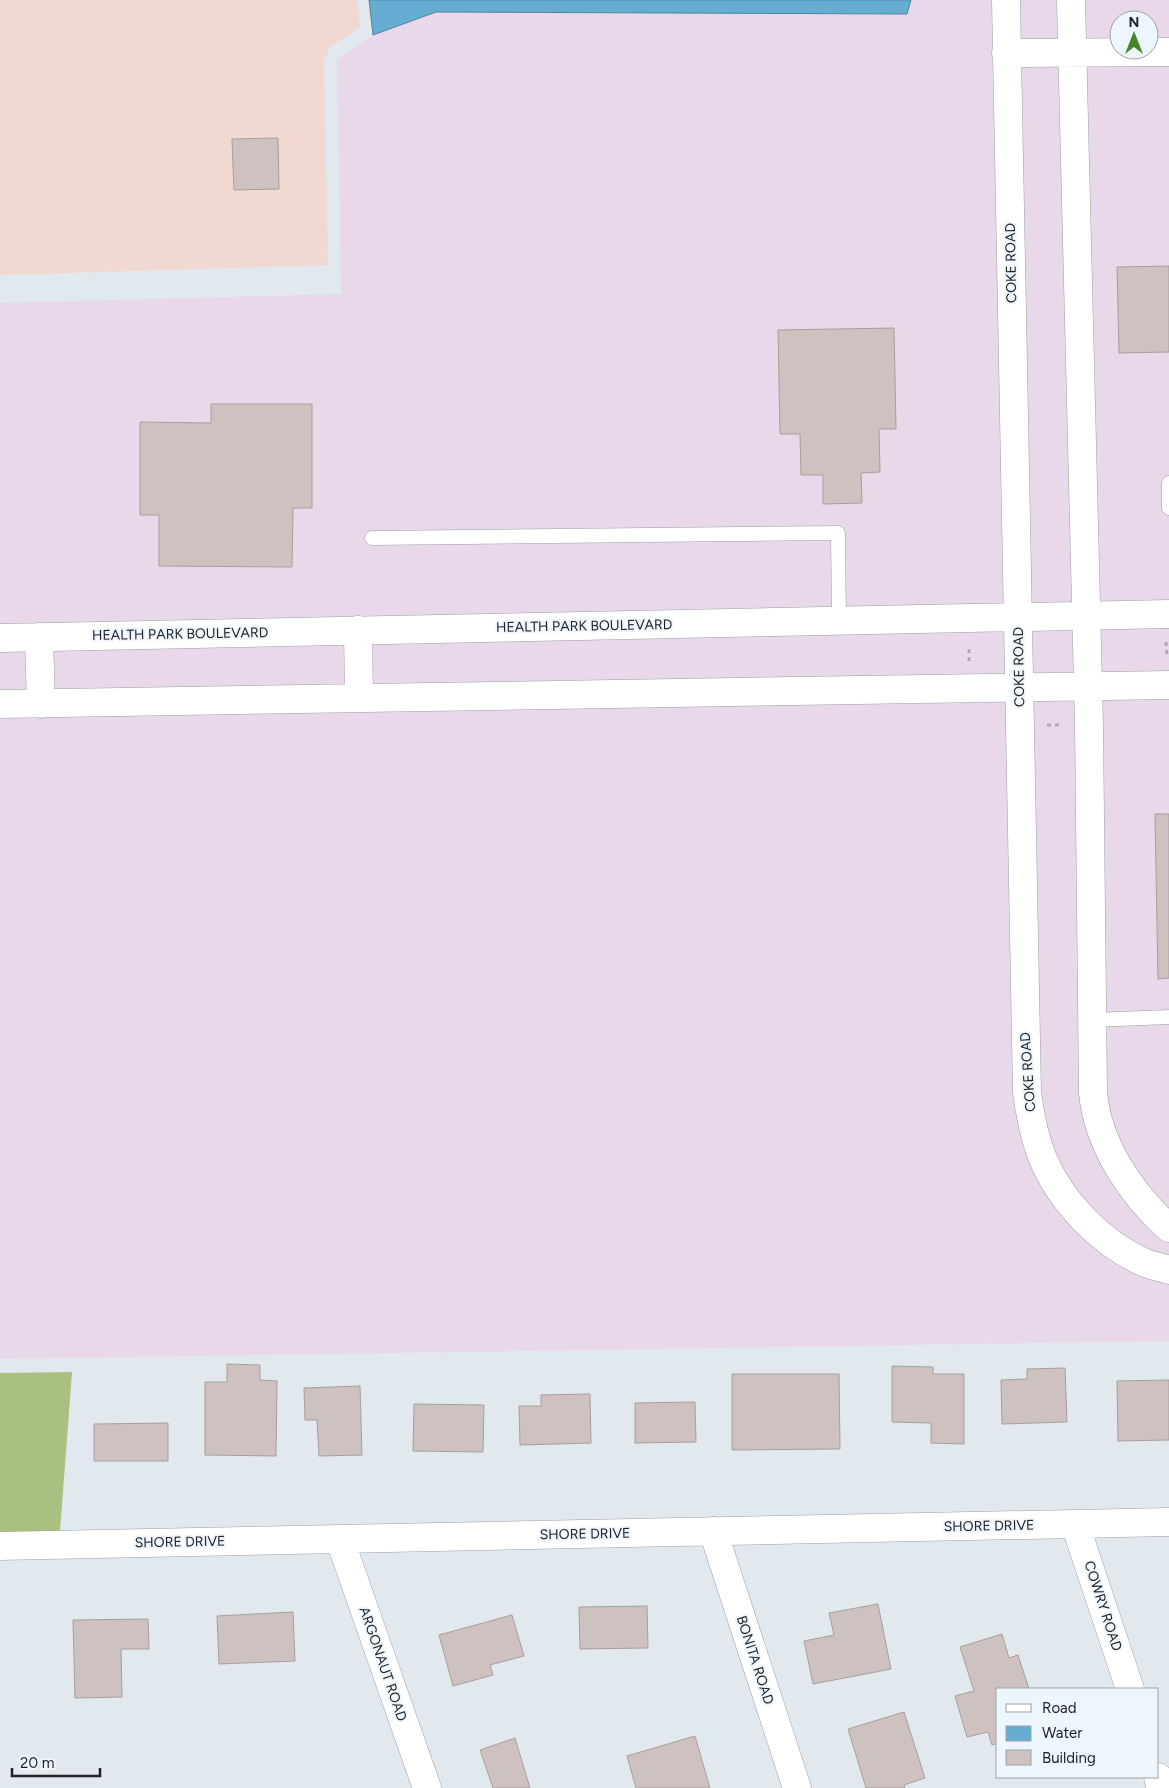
<svg xmlns="http://www.w3.org/2000/svg" width="1169" height="1788" font-family="Figtree,sans-serif">
<rect width="100%" height="100%" fill="#e1e9ef"/>
<path fill="#f1d8d0" d="M 0,0 L 357,0 L 360,27 L 330,47 L 324,60 L 328,265 L 0,275 Z"/>
<path fill="#e8d8e9" fill-rule="evenodd" d="M 911,0 L 1169,0 L 1169,1341 L 0,1359 L 0,303 L 341,294 L 337,60 L 373,35 L 436,12 L 907,14 ZM 1119,20 L 1149,20 L 1149,50 L 1119,50 Z"/>
<path fill="#aac081" d="M 72,1372 L 59,1544 L 0,1544 L 0,1373 Z"/>
<path fill="#65aed1" stroke="#50849d" d="M 369,0 L 911,0 L 907,14 L 436,12 L 373,35 Z"/>
<path fill="#cdc2c0" stroke="#a89e9c" d="M 278,138 L 279,189 L 234,190 L 232,139 Z
M 1169,266 L 1169,352 L 1119,353 L 1117,267 Z
M 894,328 L 896,429 L 879,429 L 880,472 L 861,473 L 862,503 L 823,504 L 823,475 L 801,475 L 800,434 L 780,434 L 778,330 Z
M 211,404 L 312,404 L 312,508 L 293,508 L 292,567 L 159,566 L 159,515 L 140,515 L 140,422 L 211,423 Z
M 1155,814 L 1169,814 L 1169,978 L 1158,979 Z
M 227,1364 L 260,1365 L 260,1380 L 277,1381 L 276,1456 L 205,1455 L 205,1382 L 227,1382 Z
M 892,1366 L 933,1367 L 933,1374 L 964,1374 L 964,1444 L 931,1443 L 931,1423 L 892,1422 Z
M 1065,1368 L 1067,1422 L 1002,1424 L 1001,1380 L 1027,1379 L 1027,1369 Z
M 732,1374 L 839,1374 L 840,1449 L 732,1450 Z
M 1169,1380 L 1169,1440 L 1118,1441 L 1117,1381 Z
M 360,1386 L 362,1455 L 319,1456 L 317,1420 L 305,1420 L 304,1388 Z
M 590,1394 L 591,1443 L 520,1445 L 519,1406 L 541,1406 L 541,1395 Z
M 695,1402 L 696,1442 L 635,1443 L 635,1403 Z
M 414,1404 L 484,1405 L 483,1452 L 413,1451 Z
M 168,1423 L 168,1461 L 94,1461 L 94,1424 Z
M 878,1604 L 891,1669 L 813,1684 L 804,1641 L 834,1635 L 829,1613 Z
M 647,1606 L 648,1648 L 580,1649 L 579,1607 Z
M 293,1612 L 295,1661 L 219,1664 L 217,1616 Z
M 512,1615 L 524,1656 L 490,1665 L 493,1675 L 453,1686 L 439,1635 Z
M 148,1619 L 149,1649 L 121,1649 L 122,1697 L 75,1698 L 73,1620 Z
M 1002,1634 L 1009,1658 L 1018,1655 L 1029,1689 L 998,1689 L 998,1743 L 992,1745 L 988,1732 L 967,1737 L 955,1696 L 974,1691 L 960,1647 Z
M 904,1712 L 925,1778 L 904,1785 L 905,1788 L 866,1788 L 848,1729 Z
M 695,1736 L 710,1788 L 636,1788 L 627,1756 Z
M 515,1738 L 530,1788 L 493,1788 L 480,1750 Z"/>
<g fill="none" stroke-linecap="round" stroke-linejoin="round">
<defs>
<path id="service" d="M 1169,483 L 1169,508
M 372,538 L 838,533 L 839,621
M 1093,1020 L 1169,1017"/>
<path id="minor" d="M 1006,0 L 1027,1092 C 1030,1115 1034,1137 1043,1159 C 1061,1202 1101,1243 1143,1262 C 1151,1266 1161,1267 1169,1270
M 1071,0 L 1089,725 L 1093,1093 C 1098,1145 1131,1194 1169,1228
M 1006,53 L 1169,52
M 358,630 L 359,697
M 39,637 L 41,704
M 0,638 L 1169,614
M 0,704 L 1169,685
M 1075,1524 L 1130,1689
M 713,1531 L 797,1788
M 340,1540 L 427,1788
M 0,1546 L 1169,1522
M 1158,1777 L 1161,1788"/>
</defs>
<use href="#service" stroke="#98a0a6" stroke-width="15"/>
<use href="#minor" stroke="#98a0a6" stroke-width="29"/>
<path stroke="#a7aeb2" stroke-width="3" stroke-dasharray="4 4" stroke-linecap="butt" d="M 1166,642 L 1167,658
M 969,661 L 969,647
M 1047,725 L 1061,725"/>
<use href="#service" stroke="#fff" stroke-width="14"/>
<use href="#minor" stroke="#fff" stroke-width="28"/>
</g>
<g text-anchor="middle" dominant-baseline="central" stroke-width="4" stroke-linejoin="round" paint-order="stroke">
<g font-size="14" fill="#202325" stroke="#eef6fd">
<text transform="translate(1011 263) rotate(-91)">COKE ROAD</text>
<text transform="translate(584 626) rotate(-1)">HEALTH PARK BOULEVARD</text>
<text transform="translate(180 634) rotate(-1)">HEALTH PARK BOULEVARD</text>
<text transform="translate(1019 667) rotate(-91)">COKE ROAD</text>
<text transform="translate(1028 1072) rotate(-94)">COKE ROAD</text>
<text transform="translate(989 1526) rotate(-1)">SHORE DRIVE</text>
<text transform="translate(585 1534) rotate(-1)">SHORE DRIVE</text>
<text transform="translate(180 1542) rotate(-1)">SHORE DRIVE</text>
<text transform="translate(1103 1606) rotate(72)">COWRY ROAD</text>
<text transform="translate(755 1660) rotate(72)">BONITA ROAD</text>
<text transform="translate(383 1664) rotate(71)">ARGONAUT ROAD</text>
</g>
</g>
<rect x="996" y="1688" width="162" height="90" fill="#eef6fd" stroke="#9ca2a7"/>
<rect x="1006" y="1704" width="25" height="8" fill="#ffffff" stroke="#9ca2a7"/>
<text x="1042" y="1713" font-size="15" fill="#202325">Road</text>
<rect x="1006" y="1726" width="25" height="15" fill="#65aed1" stroke="#9ca2a7"/>
<text x="1042" y="1738" font-size="15" fill="#202325">Water</text>
<rect x="1006" y="1750" width="25" height="15" fill="#cdc2c0" stroke="#9ca2a7"/>
<text x="1042" y="1763" font-size="15" fill="#202325">Building</text>
<g transform="translate(1134 35)"><circle r="24" fill="#eef6fd" stroke="#9ca2a7"/>
<path d="M0-4L9 19L0 12L-9 19Z" fill="#488727"/>
<text y="-8" font-size="14" font-weight="bold" text-anchor="middle" fill="#202325">N</text>
</g>
<path d="M12 1768v8h88v-8" fill="none" stroke="#202325" stroke-width="2.5"/>
<text x="20" y="1768" font-size="15" fill="#202325" stroke="#eef6fd" stroke-width="4" paint-order="stroke">20 m</text>
</svg>
